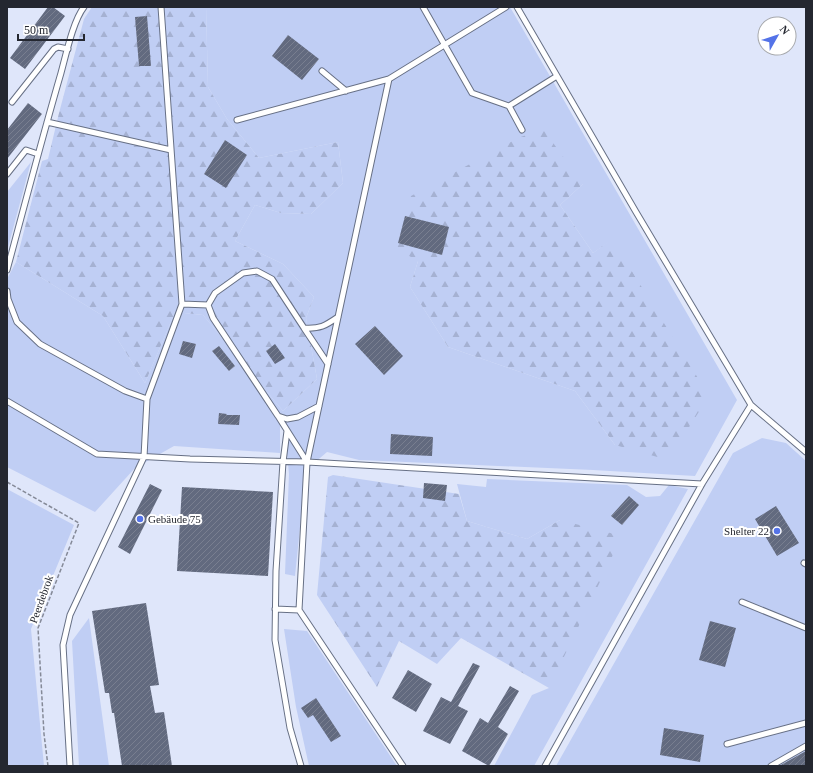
<svg xmlns="http://www.w3.org/2000/svg" width="813" height="773" font-family="Georgia,serif">
<defs>
<pattern id="forest-firs" width="22" height="20" patternUnits="userSpaceOnUse"><rect width="22" height="20" fill="#c0cef4"/><path d="M5 1l3.5 6h-7zM16 11l3.5 6h-7z" fill="#a5b1d2"/></pattern>
<pattern id="building-hatch" width="6" height="6" patternUnits="userSpaceOnUse"><rect width="6" height="6" fill="#626a7f"/><path d="M-1 1l2-2M0 6l6-6M5 7l2-2" fill="none" stroke="#797f90"/></pattern>
</defs>
<rect width="100%" height="100%" fill="#dfe6fa"/>
<path fill="#c0cef4" fill-rule="evenodd" d="M 206,7 L 510,7 L 737,400 L 695,476 L 593,470 L 359,460 L 327,452 L 306,470 L 295,576 L 285,574 L 289,474 L 283,413 L 280,428 L 280,453 L 174,446 L 135,468 L 95,512 L 7,467 L 7,279 L 16,262 L 103,316 L 145,383 L 175,312 L 203,315 L 283,411 L 317,379 L 306,318 L 314,297 L 283,264 L 235,241 L 255,205 L 281,213 L 311,214 L 343,183 L 338,142 L 259,158 L 227,119 L 208,87 ZM 583,184 L 560,205 L 593,253 L 612,240 L 615,445 L 575,391 L 448,347 L 410,287 L 418,261 Z
M 31,162 L 7,251 L 7,192 Z
M 762,438 L 786,443 L 806,461 L 806,766 L 556,766 L 733,453 Z
M 487,479 L 627,485 L 646,497 L 660,496 L 669,485 L 688,489 L 534,766 L 494,766 L 532,695 L 549,688 L 560,520 L 527,539 L 467,521 L 457,484 L 486,487 Z
M 7,489 L 74,525 L 31,629 L 44,766 L 7,766 Z
M 89,618 L 109,766 L 79,766 L 72,641 Z
M 284,629 L 307,631 L 397,766 L 309,766 L 296,707 Z"/>
<path fill="url(#forest-firs)" d="M 92,7 L 206,7 L 208,87 L 227,119 L 259,158 L 338,142 L 343,183 L 311,214 L 281,213 L 255,205 L 235,241 L 283,264 L 314,297 L 306,318 L 317,379 L 283,411 L 203,315 L 175,312 L 145,383 L 103,316 L 16,262 L 42,161 L 48,159 L 59,113 L 84,19 Z
M 543,129 L 583,184 L 560,205 L 593,253 L 612,239 L 709,396 L 668,460 L 615,445 L 575,391 L 448,347 L 410,287 L 418,261 L 397,249 L 411,196 L 518,138 Z
M 333,475 L 459,494 L 467,521 L 527,539 L 560,520 L 622,536 L 549,688 L 461,638 L 437,664 L 399,641 L 377,687 L 317,595 L 328,477 Z"/>
<path fill="url(#building-hatch)" d="M 48,7 L 53,7 L 65,16 L 25,69 L 10,58 Z
M 147,16 L 151,66 L 139,66 L 135,17 Z
M 288,35 L 319,59 L 302,80 L 272,56 Z
M 28,103 L 42,114 L 7,159 L 7,130 Z
M 225,140 L 247,155 L 226,188 L 204,174 Z
M 405,216 L 449,227 L 442,255 L 398,243 Z
M 375,326 L 403,356 L 384,375 L 355,344 Z
M 183,341 L 196,344 L 192,358 L 179,354 Z
M 275,344 L 285,358 L 275,364 L 266,351 Z
M 219,346 L 235,366 L 229,371 L 212,351 Z
M 219,413 L 227,414 L 226,415 L 240,415 L 239,425 L 218,424 Z
M 391,434 L 433,437 L 432,456 L 390,454 Z
M 424,483 L 447,485 L 445,501 L 423,498 Z
M 150,484 L 162,490 L 130,554 L 118,547 Z
M 182,487 L 273,492 L 268,576 L 177,571 Z
M 629,496 L 639,505 L 622,525 L 611,516 Z
M 776,506 L 799,543 L 777,556 L 755,519 Z
M 146,603 L 159,685 L 150,686 L 155,713 L 164,712 L 172,766 L 122,766 L 114,713 L 112,713 L 109,693 L 105,693 L 92,611 Z
M 710,621 L 736,628 L 725,667 L 699,660 Z
M 473,663 L 480,666 L 458,706 L 468,711 L 450,744 L 423,731 L 441,697 L 451,702 Z
M 408,670 L 432,684 L 416,712 L 392,698 Z
M 510,686 L 519,691 L 498,727 L 508,734 L 489,766 L 462,751 L 480,718 L 488,723 Z
M 316,698 L 341,736 L 331,742 L 313,715 L 308,718 L 301,708 Z
M 664,728 L 704,735 L 700,762 L 660,755 Z
M 806,751 L 806,766 L 779,766 Z"/>
<g fill="none" stroke-linecap="round" stroke-linejoin="round">
<defs>
<path id="service" d="M 423,7 L 472,93 L 509,106 L 557,76
M 517,7 L 636,212 L 751,405 L 806,452
M 322,71 L 346,91
M 12,102 L 54,49 L 58,47 L 68,49
M 509,106 L 522,130
M 237,120 L 389,79
M 47,122 L 171,150
M 7,174 L 26,150 L 38,154
M 7,270 C 25,204 42,138 61,73 C 66,55 73,21 84,7
M 7,291 L 8,299 L 17,322 L 40,344 L 125,391 L 147,399
M 182,304 L 208,305
M 304,328 L 328,364
M 7,401 L 97,454 L 190,459 L 307,462 L 702,484
M 319,406 L 298,417 L 287,419 L 278,416 L 213,318 L 208,305 L 215,293 L 243,273 L 257,271 L 272,279 L 304,328 C 320,329 325,326 338,317
M 278,416 L 307,462
M 287,431 L 283,462 L 276,571 L 275,640 L 290,728 L 301,766
M 804,563 L 806,564
M 742,602 L 806,628
M 275,609 L 299,610
M 727,744 L 806,723
M 70,766 L 63,645 L 70,615 L 144,457 L 147,399 L 182,304 L 161,7
M 403,766 L 299,610 L 307,462 L 389,79 L 506,7
M 545,766 L 702,484 L 751,405
M 771,766 L 806,746"/>
</defs>
<use href="#service" stroke="#677085" stroke-width="7"/>
<path stroke="#858a98" stroke-width="1.5" stroke-dasharray="4 2" stroke-linecap="butt" d="M 7,482 L 79,523 L 38,628 L 44,734 L 48,766"/>
<use href="#service" stroke="#fff" stroke-width="5"/>
</g>
<g fill="#5473e8" stroke="#fff" stroke-width="1.5">
<circle cx="140" cy="519" r="4"/>
<circle cx="777" cy="531" r="4"/>
</g>
<g text-anchor="middle" dominant-baseline="central" stroke-width="4" stroke-linejoin="round" paint-order="stroke">
<g font-size="11" fill="#242730" stroke="#fff" text-anchor="start">
<text x="148" y="519">Gebäude 75</text>
<text x="769" y="531" text-anchor="end">Shelter 22</text>
</g>
<g font-size="11" fill="#242730" stroke="#fff">
<text transform="translate(41 599) rotate(-70)">Peerdebrok</text>
</g>
</g>
<rect width="813" height="773" fill="none" stroke="#242730" stroke-width="16"/>
<g transform="translate(777 36) rotate(51)"><circle r="19" fill="#ffffff" stroke="#a7a9ac"/>
<path d="M0-3L7 15L0 10L-7 15Z" fill="#5473e8"/>
<text y="-6" font-size="11" font-weight="bold" text-anchor="middle" fill="#242730">N</text>
</g>
<path d="M18 34v6h66v-6" fill="none" stroke="#242730" stroke-width="2"/>
<text x="24" y="34" font-size="12" fill="#242730" stroke="#ffffff" stroke-width="3" paint-order="stroke">50 m</text>
</svg>
